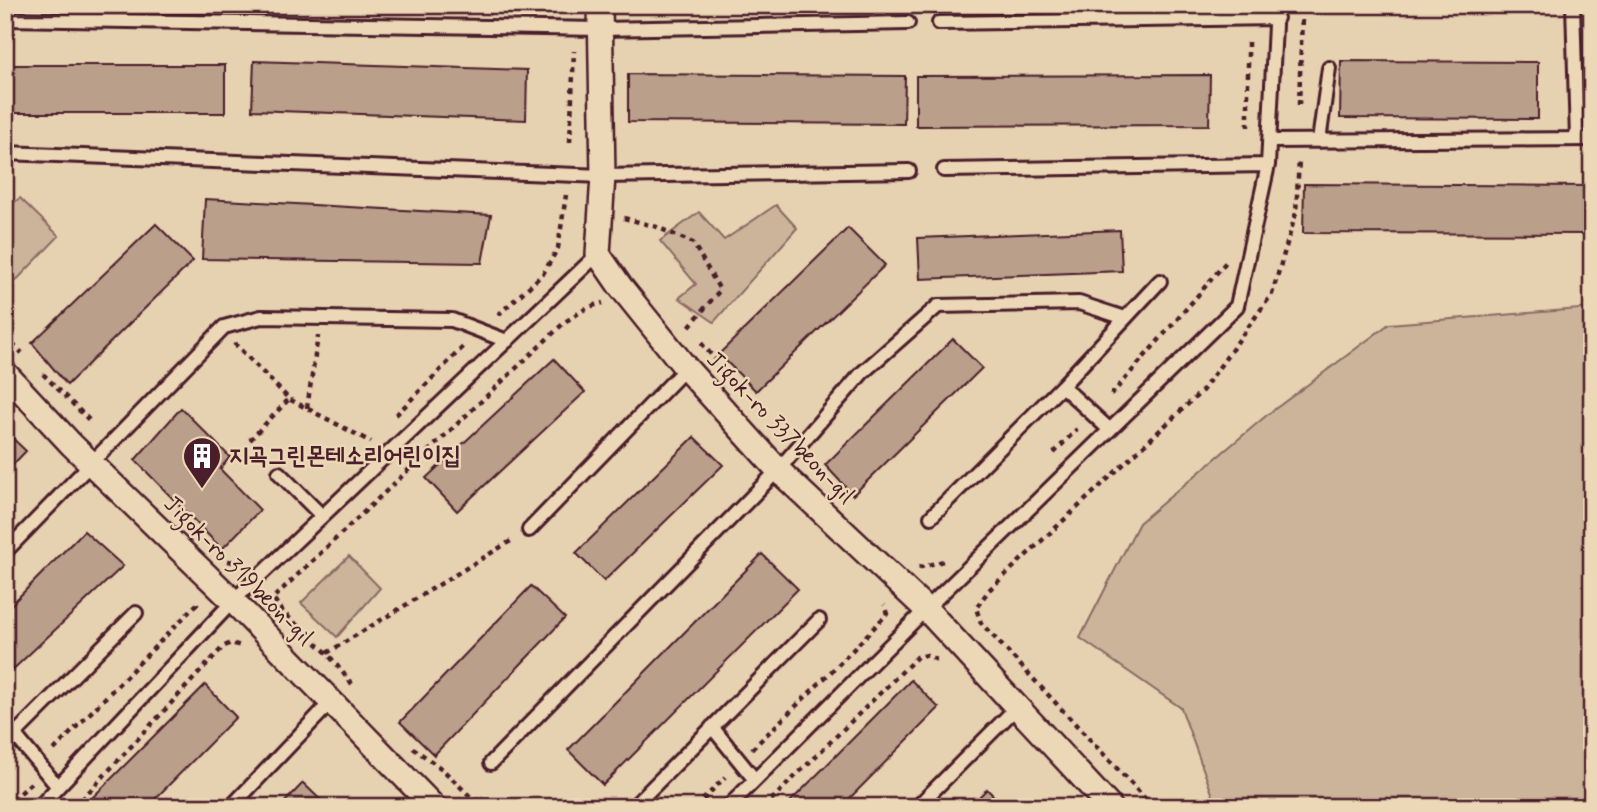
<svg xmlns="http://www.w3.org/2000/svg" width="1597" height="812" font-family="Mynerve,'Poor Story',sans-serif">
<rect width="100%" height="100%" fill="#e6d1b0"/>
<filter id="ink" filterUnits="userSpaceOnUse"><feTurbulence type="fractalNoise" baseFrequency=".0143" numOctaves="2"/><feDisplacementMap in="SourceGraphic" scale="14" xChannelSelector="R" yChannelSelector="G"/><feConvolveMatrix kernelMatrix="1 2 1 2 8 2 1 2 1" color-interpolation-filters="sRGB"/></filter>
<g filter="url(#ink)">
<path fill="#ccb49b" stroke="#8b6a63" stroke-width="2" d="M 20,198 L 59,236 L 6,291 L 5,209 Z
M 776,205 L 797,228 L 714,322 L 679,298 L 696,284 L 660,241 L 699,212 L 724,240 Z
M 1592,308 L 1592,807 L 1217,807 L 1181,708 L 1080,638 L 1139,523 L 1267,415 L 1389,324 Z
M 349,556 L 380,588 L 337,637 L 301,603 Z"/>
<path fill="#ba9f8b" stroke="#4a1f2b" stroke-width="2" d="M 254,61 L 527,70 L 526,120 L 252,110 Z
M 1341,61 L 1538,62 L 1538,119 L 1340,118 Z
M 5,65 L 225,65 L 225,113 L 5,113 Z
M 628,74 L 905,76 L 904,124 L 628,122 Z
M 1210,75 L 1209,125 L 916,126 L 916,76 Z
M 1304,184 L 1592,186 L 1592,234 L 1303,233 Z
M 205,199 L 491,215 L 482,263 L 202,259 Z
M 156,224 L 193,261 L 67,385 L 32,343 Z
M 848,228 L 885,265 L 756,391 L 719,354 Z
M 1120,230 L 1122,271 L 920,279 L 918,238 Z
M 953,339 L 982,368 L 853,495 L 825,465 Z
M 554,359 L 585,392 L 457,511 L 426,478 Z
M 181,408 L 230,457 L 220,469 L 260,510 L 222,549 L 135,460 Z
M 5,431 L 26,451 L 5,473 Z
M 694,437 L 723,465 L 604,581 L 576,553 Z
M 84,531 L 123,566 L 5,677 L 5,611 Z
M 762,554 L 798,589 L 603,785 L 568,750 Z
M 531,586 L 565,618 L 434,755 L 400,722 Z
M 911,680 L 939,708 L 841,807 L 785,807 Z
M 205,685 L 236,717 L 147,807 L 83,807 Z
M 303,783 L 328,807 L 280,807 Z
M 987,789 L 1004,807 L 969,807 Z"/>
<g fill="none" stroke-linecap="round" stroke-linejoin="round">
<defs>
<path id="lane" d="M 1573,5 L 1577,139
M 5,19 L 600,29 L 908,23
M 939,23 L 1277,18
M 1269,141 L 1592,139
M 1319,141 L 1329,68
M 5,153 L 603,176 L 909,171
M 944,170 L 1268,165
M 1062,386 L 1110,430
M 279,473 L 322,516
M 931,517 L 1062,386 L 1160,281
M 529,530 L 686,368
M 5,552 L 224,327 L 261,317 L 452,320 L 507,341
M 712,727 L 755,780
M 15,735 L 58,787
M 5,744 L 136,613
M 491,763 L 778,470 L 862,373 L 938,306 L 1079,303 L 1125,318
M 39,807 L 233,601 L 598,254
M 231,807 L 331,702
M 633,807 L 819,620
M 728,807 L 926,609 L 1237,306 L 1268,165 L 1276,5
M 917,807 L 1017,707"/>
<path id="street" d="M 600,5 L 603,176 L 598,254 L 620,286 L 686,368 L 778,470 L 926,609 L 1110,807
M 5,373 L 71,444 L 233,601 L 434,807"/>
</defs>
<use href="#lane" stroke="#4a1f2b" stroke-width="18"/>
<use href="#street" stroke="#4a1f2b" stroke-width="28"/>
<path stroke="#4a1f2b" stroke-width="4.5" stroke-dasharray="5 5" stroke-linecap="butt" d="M 1248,42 L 1248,129
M 1299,105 L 1302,16
M 570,142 L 574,51
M 624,218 L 657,227 L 693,243 L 720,290 L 688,328
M 498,315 L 543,274 L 558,248 L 566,195
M 5,337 L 22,353
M 234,343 L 289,399 L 371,442
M 701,343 L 716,360
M 43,374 L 89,420
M 1111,395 L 1193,301 L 1226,262
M 307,408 L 318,336
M 396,415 L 463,347
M 250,440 L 289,399
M 1054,453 L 1077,429
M 228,561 L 234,562 L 247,559
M 919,566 L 921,567 L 947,560
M 327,653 L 514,539
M 352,684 L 327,653 L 283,612 L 273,598 L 565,322 L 588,307 L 603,303
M 413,748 L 442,769 L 481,807
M 752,749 L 844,659 L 887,614 L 884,605
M 54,750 L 189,612 L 197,604 L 195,599
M 6,807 L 31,783
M 75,807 L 223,647 L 231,643 L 241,646
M 696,807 L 725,777
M 764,807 L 917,657 L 927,655 L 939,661
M 1153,807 L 981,623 L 976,608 L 989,590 L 1202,391 L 1272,294 L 1296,213 L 1299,159"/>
<use href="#lane" stroke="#ecd8b6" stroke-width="12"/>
<use href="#street" stroke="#ecd8b6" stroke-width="23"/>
</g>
</g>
<defs>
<symbol id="building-pin" viewBox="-11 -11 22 30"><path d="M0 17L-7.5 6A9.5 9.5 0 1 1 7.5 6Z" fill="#4a1f2b" stroke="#ecd8b6"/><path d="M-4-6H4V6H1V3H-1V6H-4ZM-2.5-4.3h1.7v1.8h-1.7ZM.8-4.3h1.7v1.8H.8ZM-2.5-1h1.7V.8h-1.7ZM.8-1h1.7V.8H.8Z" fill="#fff"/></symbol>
</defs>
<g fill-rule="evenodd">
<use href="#building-pin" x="180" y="434" width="44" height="60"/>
</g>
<g text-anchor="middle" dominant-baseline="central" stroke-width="5" stroke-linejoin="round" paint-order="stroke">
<g font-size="24" fill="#4a1f2b" stroke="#ecd8b6">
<text transform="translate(780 428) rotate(46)">Jigok-ro 337beon-gil</text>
<text transform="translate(238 571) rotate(45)">Jigok-ro 319beon-gil</text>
</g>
<g font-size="24" font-weight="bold" fill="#4a1f2b" stroke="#ecd8b6" text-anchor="start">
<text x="229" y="456">지곡그린몬테소리어린이집</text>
</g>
</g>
<rect width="1597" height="812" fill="none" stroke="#ecd8b6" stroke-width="28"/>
<rect x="14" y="14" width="1569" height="784" fill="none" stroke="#4a1f2b" stroke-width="2.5" filter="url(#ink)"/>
</svg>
